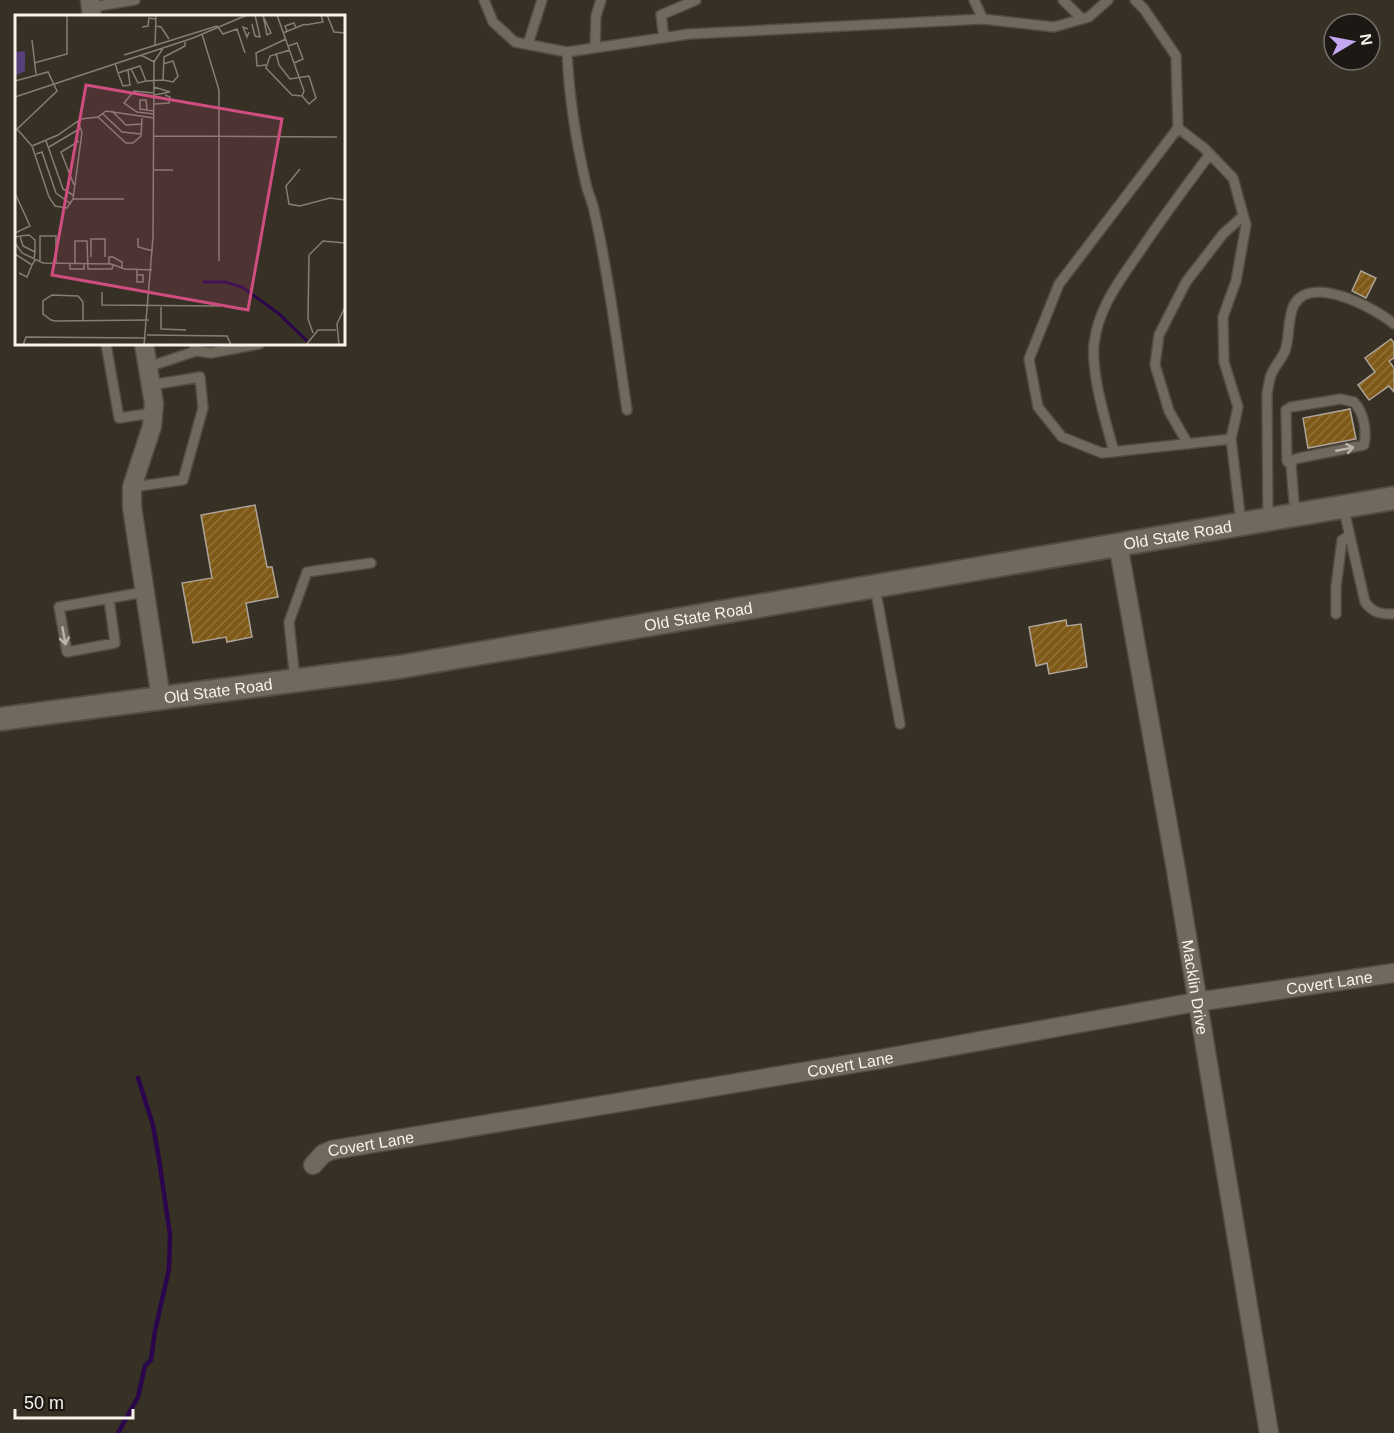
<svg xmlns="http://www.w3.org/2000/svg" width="1394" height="1433" font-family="Arial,sans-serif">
<defs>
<pattern id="building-hatch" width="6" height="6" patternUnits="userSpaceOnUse" patternTransform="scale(1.5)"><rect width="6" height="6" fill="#7f5917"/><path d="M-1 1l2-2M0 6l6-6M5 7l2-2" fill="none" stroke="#927139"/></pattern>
</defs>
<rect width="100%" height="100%" fill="#373025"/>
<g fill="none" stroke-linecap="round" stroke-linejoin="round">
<path stroke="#2b064d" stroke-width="4.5" d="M 118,1433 L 138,1397 L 145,1366 L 151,1360 L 155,1331 L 169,1269 L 170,1235 L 159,1159 L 153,1125 L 138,1078"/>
</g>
<path fill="url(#building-hatch)" stroke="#ada497" stroke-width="1.5" d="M 1361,271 L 1376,278 L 1366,298 L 1352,291 Z
M 1391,339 L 1394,343 L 1394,358 L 1389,361 L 1394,368 L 1394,392 L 1389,386 L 1369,400 L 1358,385 L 1375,372 L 1365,358 Z
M 1350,409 L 1356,439 L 1308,448 L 1303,418 Z
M 255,505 L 267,567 L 272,567 L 278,597 L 246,603 L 252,637 L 227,642 L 226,637 L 193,643 L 182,583 L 212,578 L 201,515 Z
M 1066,620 L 1067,626 L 1081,624 L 1087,667 L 1049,674 L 1047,663 L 1036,666 L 1029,627 Z"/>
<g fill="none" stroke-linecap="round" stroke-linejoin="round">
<defs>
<path id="service" d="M 484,0 L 493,22 L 515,42 L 567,52 L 689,34 L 983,19 L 1054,27 L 1089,17 L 1108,0
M 974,0 L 983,19
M 1063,0 L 1082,19
M 1135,0 L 1144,9 L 1176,56 L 1178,128 L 1204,148 L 1233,178 L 1246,225 L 1236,281 L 1223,317 L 1224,362 L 1238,407 L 1231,439 L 1241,523
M 91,7 L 135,0
M 664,38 L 661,15 L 696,0
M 528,44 L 542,0
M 595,48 L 596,16 L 601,0
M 567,52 C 569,96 576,141 586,184 C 588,193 592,201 594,210 C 609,276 617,344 627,410
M 1178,128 L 1059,284 L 1029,359 L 1038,407 L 1062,437 L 1102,453 L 1231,439
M 106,344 L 119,418 L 153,413
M 196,351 L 211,353 L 259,344
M 148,367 L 196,351 L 194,344
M 1188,444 L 1169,411 L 1155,365 L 1159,335 L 1186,282 L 1223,234 L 1243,216
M 1114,452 C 1106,422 1091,375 1094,344 C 1098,308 1120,280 1140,251 C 1162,218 1186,186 1210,154
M 1291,465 L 1293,460 L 1299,458 L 1364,445 C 1367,431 1364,413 1354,402 L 1341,399 L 1291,407 L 1286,410 L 1287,461 L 1291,465 L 1295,514
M 132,487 L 183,480 L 203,408 L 200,377 L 151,385
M 1343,506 L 1365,602 C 1373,613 1380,614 1394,614
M 1268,518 L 1267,394 C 1268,388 1269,381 1271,375 C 1274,367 1281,360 1285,351 C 1290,337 1287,319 1294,305 C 1310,273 1377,309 1394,324
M 875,587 L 900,724
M 109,599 L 115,643 L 67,652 L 59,607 L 145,592
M 1336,614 L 1336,587 L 1342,540 L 1349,536
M 295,681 L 289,622 L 307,572 L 371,563"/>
<g id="minor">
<path d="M 90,0 L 92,16"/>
<path d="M 144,344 L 154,404 L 152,426 L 132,487 L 132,507 L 161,699"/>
<path id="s1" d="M 1118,544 L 1176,870 L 1269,1433"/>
<path id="s2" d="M 313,1165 L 323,1154 L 332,1150 L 881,1059 L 1196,1002 L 1394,973"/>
</g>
<g id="tertiary">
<path id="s3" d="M 0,719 L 399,667 L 1394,498"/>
</g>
</defs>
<use href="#service" stroke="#534c43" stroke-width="12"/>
<use href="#minor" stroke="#534c43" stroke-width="21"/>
<use href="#tertiary" stroke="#534c43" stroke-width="26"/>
<use href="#service" stroke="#71695d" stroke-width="9"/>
<use href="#minor" stroke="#71695d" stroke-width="18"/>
<use href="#tertiary" stroke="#71695d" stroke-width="22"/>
</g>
<defs><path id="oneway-shaft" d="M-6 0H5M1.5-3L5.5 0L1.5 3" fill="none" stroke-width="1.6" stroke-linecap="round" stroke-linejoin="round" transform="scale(1.5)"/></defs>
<g stroke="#bbb4ab">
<use href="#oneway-shaft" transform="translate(1345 449) rotate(-11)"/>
<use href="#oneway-shaft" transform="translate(64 636) rotate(80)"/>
</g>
<g text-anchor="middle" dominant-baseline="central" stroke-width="4.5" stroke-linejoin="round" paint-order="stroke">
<g font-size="16" fill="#f7f2eb" stroke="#1c1814">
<text stroke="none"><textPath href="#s3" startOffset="1192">Old State Road</textPath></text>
<text stroke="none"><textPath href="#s3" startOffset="706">Old State Road</textPath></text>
<text stroke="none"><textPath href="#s3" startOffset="220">Old State Road</textPath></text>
<text stroke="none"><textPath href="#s2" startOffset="1036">Covert Lane</textPath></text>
<text stroke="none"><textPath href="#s1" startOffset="450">Macklin Drive</textPath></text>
<text stroke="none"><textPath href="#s2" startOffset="550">Covert Lane</textPath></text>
<text stroke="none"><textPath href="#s2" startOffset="64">Covert Lane</textPath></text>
</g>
</g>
<g transform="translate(15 15)">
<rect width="330" height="330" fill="#373025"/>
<path d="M 10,36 L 10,56 L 0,61 L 0,37 Z" fill="#573f79"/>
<path fill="none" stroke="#2b064d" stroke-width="3" d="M 188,267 L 210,267 L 227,272 L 263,298 L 292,326"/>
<path fill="none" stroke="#847e74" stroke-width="1.5" d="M 248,0 L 252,20 L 256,18 L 249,3M 262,0 L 279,48 L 289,76 L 287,81 L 277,80 L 251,53 L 255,41 L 275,35M 312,0 L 319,17 L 330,18M 237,9 L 240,21 L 245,22 L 240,0M 290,10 L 308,7 L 306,0M 140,11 L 146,12 L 154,24M 202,11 L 208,19 L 222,14 L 230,38M 127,12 L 133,11 L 134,3 L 141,4M 233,14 L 228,12 L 232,22 L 234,17M 272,16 L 270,11 L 279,8 L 281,13M 268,18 L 290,9M 187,19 L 204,75 L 204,246M 17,25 L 21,59M 140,31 L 141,0M 273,31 L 282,28 L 288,44 L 279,48M 261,38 L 264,50 L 275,64 L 294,61 L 301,83 L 294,89 L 287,81M 109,40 L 202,11M 126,40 L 139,47 L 149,32M 19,48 L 52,39 L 52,0M 100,48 L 103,58 L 125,51 L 131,66 L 148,65 L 149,42 L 170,31 L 170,25M 148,49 L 158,46 L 163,61 L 158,67 L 148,65M 251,50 L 242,51 L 241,38 L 271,24M 116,54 L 123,68 L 131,66M 103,58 L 108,71 L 115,70 L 113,55M 0,66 L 33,57 L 42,76 L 0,116M 139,80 L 155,77 L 139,72M 0,82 L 178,23 L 232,0M 139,89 L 154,88 L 155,82 L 150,80M 132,95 L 131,85 L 125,85 L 125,94 L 139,96M 97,96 L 111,110 L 127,109M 88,99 L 107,117 L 126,119M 139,99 L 122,97 L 109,88 L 119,76 L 139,78M 83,102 L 111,128 L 118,128 L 126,121 L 127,103M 2,114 L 17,131 L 43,120 L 66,104 L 83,102 L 91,96 L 139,103M 139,121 L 322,122M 31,126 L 48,174 L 58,180M 17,131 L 34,182 L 40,191 L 52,193 L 58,184 L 67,117 L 63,107M 34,132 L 66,113M 21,139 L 27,137 L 41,178 L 56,189M 285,154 L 271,171 L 274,189 L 285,191 L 315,183 L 330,185M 139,155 L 158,155M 59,170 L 46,137 L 64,126M 0,178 L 15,211 L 0,218M 58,184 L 109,184M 5,221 L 14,220 L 20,225 L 20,237M 0,222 L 5,221 L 8,231 L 20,237 L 19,244M 123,223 L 123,232 L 138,236M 0,228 L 7,238 L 28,248 L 96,249 L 110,254 L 137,255M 0,239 L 17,250 L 20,245M 76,242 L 76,224 L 90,224 L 90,242M 25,247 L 25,221 L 41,221 L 41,248M 55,248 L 55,254 L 69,254 L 69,248M 60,248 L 60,226 L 72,226 L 73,254 L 97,254 L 98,249M 94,249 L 94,242 L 98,242 L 107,247 L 107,254M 122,255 L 122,267 L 128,267 L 128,260 L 122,260M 4,258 L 12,262 L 17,250M 87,277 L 87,290 L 205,291M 146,292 L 146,314 L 171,315M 68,306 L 68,287 L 63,281 L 37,280 L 28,286 L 28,299 L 36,305 L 40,306 L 134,305M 298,318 L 293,304 L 294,240 L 308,226 L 330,228M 132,320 L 212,321 L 216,330M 8,330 L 11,322 L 131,323M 129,330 L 138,222 L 139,45M 291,330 L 303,315 L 321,315M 324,330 L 322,309 L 330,292"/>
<path fill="#cf4e7f" fill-opacity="0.15" stroke="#cf4e7f" stroke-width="3" d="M 71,70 L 267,104 L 233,295 L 37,260 Z"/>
<rect width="330" height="330" fill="none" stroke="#f7f2eb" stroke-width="3"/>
</g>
<g transform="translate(1352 42) rotate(80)"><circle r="28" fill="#1c1814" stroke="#746f6a" stroke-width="1.5"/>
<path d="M0-4.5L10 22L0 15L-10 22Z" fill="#c4a7f1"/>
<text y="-9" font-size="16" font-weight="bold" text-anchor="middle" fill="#f7f2eb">N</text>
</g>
<path d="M15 1409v9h118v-9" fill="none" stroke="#f7f2eb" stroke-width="3"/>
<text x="24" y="1409" font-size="18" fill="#f7f2eb" stroke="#1c1814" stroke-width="4.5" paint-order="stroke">50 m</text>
</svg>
